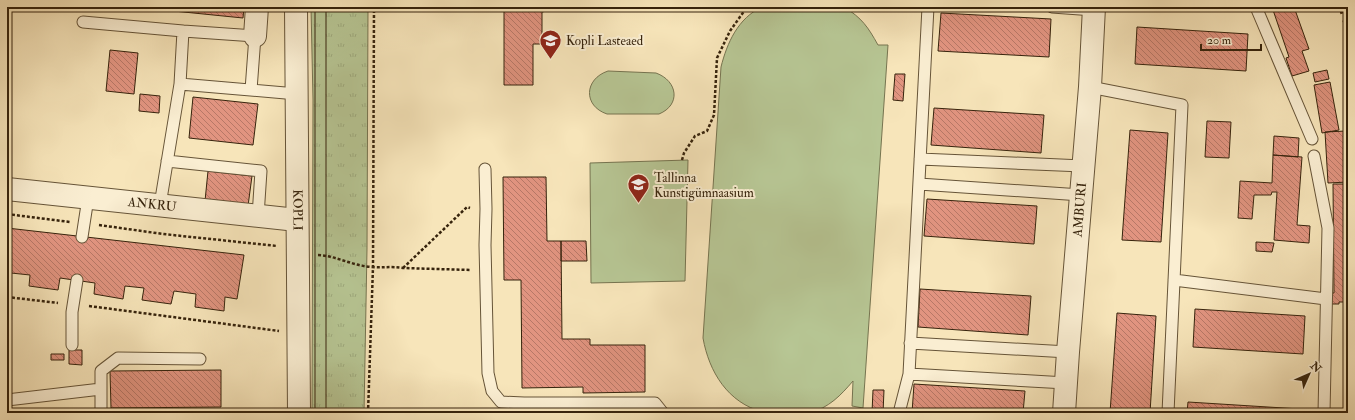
<svg xmlns="http://www.w3.org/2000/svg" width="1355" height="420" font-family="'IM FELL Double Pica',serif">
<defs>
<pattern id="grass-tufts" width="24" height="20" patternUnits="userSpaceOnUse"><rect width="24" height="20" fill="#b7c694"/><path d="M3 7l-1-3M5 7V3M7 7l1-3M15 17l-1-3M17 17v-4M19 17l1-3" fill="none" stroke="#9eaa7e"/></pattern>
<pattern id="building-back-hatch" width="6" height="6" patternUnits="userSpaceOnUse"><rect width="6" height="6" fill="#e19480"/><path d="M-1 5l2 2M0 0l6 6M5-1l2 2" fill="none" stroke="#b77867"/></pattern>
</defs>
<rect width="100%" height="100%" fill="#f7e5ba"/>
<filter id="stains"><feTurbulence type="fractalNoise" baseFrequency=".005" numOctaves="4"/><feColorMatrix values="0 0 0 0 .2 0 0 0 0 .09 0 0 0 0 .02 0 0 0 .5 -.17"/></filter>
<radialGradient id="worn" r=".72"><stop offset=".6" stop-color="#630" stop-opacity="0"/><stop offset="1" stop-color="#630" stop-opacity=".3"/></radialGradient>
<path fill="url(#grass-tufts)" stroke="#767450" d="M 311,7 L 368,7 L 367,249 L 364,413 L 312,413 L 313,100 Z"/>
<path fill="#b7c694" stroke="#767450" d="M 762,7 L 844,7 C 862,18 868,27 878,45 L 888,45 L 863,408 L 852,406 L 853,381 C 841,395 829,408 809,413 C 802,414 793,413 785,413 C 778,413 770,414 763,412 C 728,403 709,372 703,338 L 721,67 C 727,43 738,18 762,7 Z
M 608,71 L 656,73 C 678,81 681,105 659,114 L 607,114 C 583,106 584,79 608,71 Z
M 688,160 L 685,281 L 591,283 L 590,163 Z"/>
<path fill="url(#building-back-hatch)" stroke="#36230c" d="M 134,7 L 244,7 L 243,18 Z
M 504,7 L 550,7 L 547,11 L 542,12 L 542,44 L 533,44 L 533,85 L 504,85 Z
M 1272,7 L 1294,7 L 1309,49 L 1302,51 L 1309,71 L 1292,76 L 1286,58 L 1289,57 Z
M 941,13 L 1051,19 L 1049,57 L 938,51 Z
M 1137,27 L 1248,34 L 1246,71 L 1135,64 Z
M 110,50 L 138,53 L 134,94 L 106,91 Z
M 1327,70 L 1329,79 L 1315,82 L 1313,73 Z
M 895,74 L 905,74 L 903,101 L 893,100 Z
M 1330,82 L 1339,130 L 1322,133 L 1314,85 Z
M 140,94 L 160,96 L 159,113 L 139,111 Z
M 193,97 L 258,104 L 253,145 L 189,138 Z
M 934,108 L 1044,115 L 1041,153 L 931,145 Z
M 1207,121 L 1231,122 L 1229,158 L 1205,157 Z
M 1130,130 L 1168,133 L 1161,242 L 1122,240 Z
M 1346,131 L 1348,182 L 1328,183 L 1325,132 Z
M 1274,136 L 1299,138 L 1298,157 L 1273,155 Z
M 1273,155 L 1302,157 L 1297,225 L 1310,226 L 1309,243 L 1274,240 L 1277,192 L 1272,192 L 1271,195 L 1254,195 L 1252,219 L 1238,218 L 1240,181 L 1272,183 Z
M 208,171 L 252,176 L 248,206 L 205,201 Z
M 503,177 L 546,177 L 547,241 L 561,241 L 562,339 L 590,339 L 590,345 L 645,345 L 645,392 L 583,393 L 583,387 L 522,388 L 521,280 L 504,280 Z
M 1333,184 L 1348,184 L 1348,302 L 1339,302 L 1339,304 L 1331,304 L 1331,293 L 1334,293 Z
M 927,199 L 1037,206 L 1034,244 L 924,236 Z
M 7,228 L 244,255 L 237,299 L 225,297 L 224,311 L 195,307 L 196,294 L 174,291 L 171,304 L 142,300 L 144,288 L 125,286 L 123,299 L 94,294 L 95,283 L 60,278 L 58,290 L 29,286 L 30,275 L 11,273 L 9,284 L 7,283 Z
M 561,241 L 586,241 L 587,261 L 561,261 Z
M 1256,242 L 1274,243 L 1272,252 L 1256,251 Z
M 920,289 L 1031,296 L 1028,335 L 918,327 Z
M 1195,309 L 1305,316 L 1303,354 L 1193,347 Z
M 1117,313 L 1156,316 L 1150,413 L 1110,413 Z
M 69,350 L 82,350 L 82,365 L 69,364 Z
M 51,354 L 64,354 L 64,360 L 51,360 Z
M 221,370 L 221,407 L 111,408 L 110,371 Z
M 914,384 L 1025,391 L 1023,413 L 912,413 Z
M 873,390 L 884,390 L 883,413 L 872,413 Z
M 1188,402 L 1300,409 L 1299,413 L 1187,413 Z"/>
<g fill="none" stroke-linecap="round" stroke-linejoin="round">
<defs>
<path id="service" d="M 1052,7 L 1094,10 L 1097,8
M 1256,7 L 1312,139
M 83,22 L 183,31 L 180,84 L 297,94
M 183,31 L 255,36 L 251,90
M 1090,87 L 1182,105 L 1168,413
M 1314,156 L 1328,228 L 1324,413
M 920,159 L 1083,166
M 167,161 L 261,171 L 258,216
M 485,169 L 486,209 L 485,245 L 488,373 L 492,391 L 501,402 L 524,403 L 655,403 L 663,413
M 919,184 L 1081,195
M 160,205 L 180,84
M 82,237 L 88,198
M 1174,280 L 1326,299
M 910,343 L 1068,352
M 72,345 L 72,312 L 77,280
M 909,374 L 1066,383
M 7,400 L 101,389
M 101,413 L 101,371 L 118,358 L 200,359
M 899,413 L 909,374 L 928,7"/>
<g id="minor">
<path d="M 255,36 L 257,7"/>
<path id="s1" d="M 7,189 L 297,220"/>
<path id="s2" d="M 1064,413 L 1068,352 L 1090,87 L 1094,7"/>
</g>
<g id="tertiary">
<path id="s3" d="M 296,7 L 299,413"/>
</g>
</defs>
<use href="#service" stroke="#665438" stroke-width="13"/>
<use href="#minor" stroke="#665438" stroke-width="24"/>
<use href="#tertiary" stroke="#665438" stroke-width="24"/>
<path stroke="#36230c" stroke-width="2.5" stroke-dasharray="3 2" stroke-linecap="butt" d="M 682,160 L 684,153 L 695,136 L 707,131 L 714,115 L 717,58 L 730,31 L 747,7
M 7,214 L 70,222
M 99,225 L 163,234 L 277,246
M 318,255 C 337,256 353,266 372,267 C 383,268 391,266 403,268 L 471,270
M 403,268 L 467,207 L 470,208
M 7,297 L 58,303
M 89,306 L 279,331
M 368,413 L 373,267 L 374,7"/>
<use href="#service" stroke="#faeed2" stroke-width="11"/>
<use href="#minor" stroke="#faeed2" stroke-width="22"/>
<use href="#tertiary" stroke="#faeed2" stroke-width="22"/>
<path stroke="#36230c" stroke-width="1" d="M 315,7 L 315,413
M 326,7 L 326,413"/>
<path stroke="#36230c" stroke-width="3" stroke-dasharray="7 7" stroke-linecap="butt" d="M 1340,7 L 1348,35"/>
</g>
<defs>
<symbol id="school-pin" viewBox="-11 -11 22 30"><path d="M0 17L-7.5 6A9.5 9.5 0 1 1 7.5 6Z" fill="#8f2418" stroke="#faeed2"/><path d="M0-5L7-2L0 1L-7-2ZM-4 1L0 2.5L4 1V4Q0 6-4 4Z" fill="#fff"/></symbol>
</defs>
<g fill-rule="evenodd">
<use href="#school-pin" x="538" y="28" width="25" height="34"/>
<use href="#school-pin" x="626" y="172" width="25" height="34"/>
</g>
<g text-anchor="middle" dominant-baseline="central" stroke-width="4" stroke-linejoin="round" paint-order="stroke">
<g font-size="13" fill="#36230c" stroke="#faeed2" text-anchor="start">
<text x="566" y="41">Kopli Lasteaed</text>
<text x="654" y="178">Tallinna<tspan x="654" dy="15">Kunstigümnaasium</tspan></text>
</g>
<g font-size="13" fill="#36230c" stroke="#faeed2">
<text stroke="none"><textPath href="#s1" startOffset="146">ANKRU</textPath></text>
<text stroke="none"><textPath href="#s3" startOffset="203">KOPLI</textPath></text>
<text stroke="none"><textPath href="#s2" startOffset="204">AMBURI</textPath></text>
</g>
</g>
<rect width="1355" height="420" fill="none" stroke="#f7e5ba" stroke-width="24"/>
<rect x="8" y="8" width="1339" height="404" fill="none" stroke="#36230c" stroke-width="2"/>
<rect x="12" y="12" width="1331" height="396" fill="none" stroke="#36230c"/>
<g transform="translate(1309 374) rotate(45)" stroke="#faeed2" stroke-width="3" paint-order="stroke">
<path d="M0-3L7 15L0 10L-7 15Z" fill="#36230c"/>
<text y="-6" font-size="11" font-weight="bold" text-anchor="middle" fill="#36230c">N</text>
</g>
<path d="M1201 44v6h60v-6" fill="none" stroke="#36230c" stroke-width="2"/>
<text x="1207" y="44" font-size="12" fill="#36230c" stroke="#faeed2" stroke-width="3" paint-order="stroke">20 m</text>
<rect width="100%" height="100%" filter="url(#stains)"/>
<rect width="100%" height="100%" fill="url(#worn)"/>
</svg>
